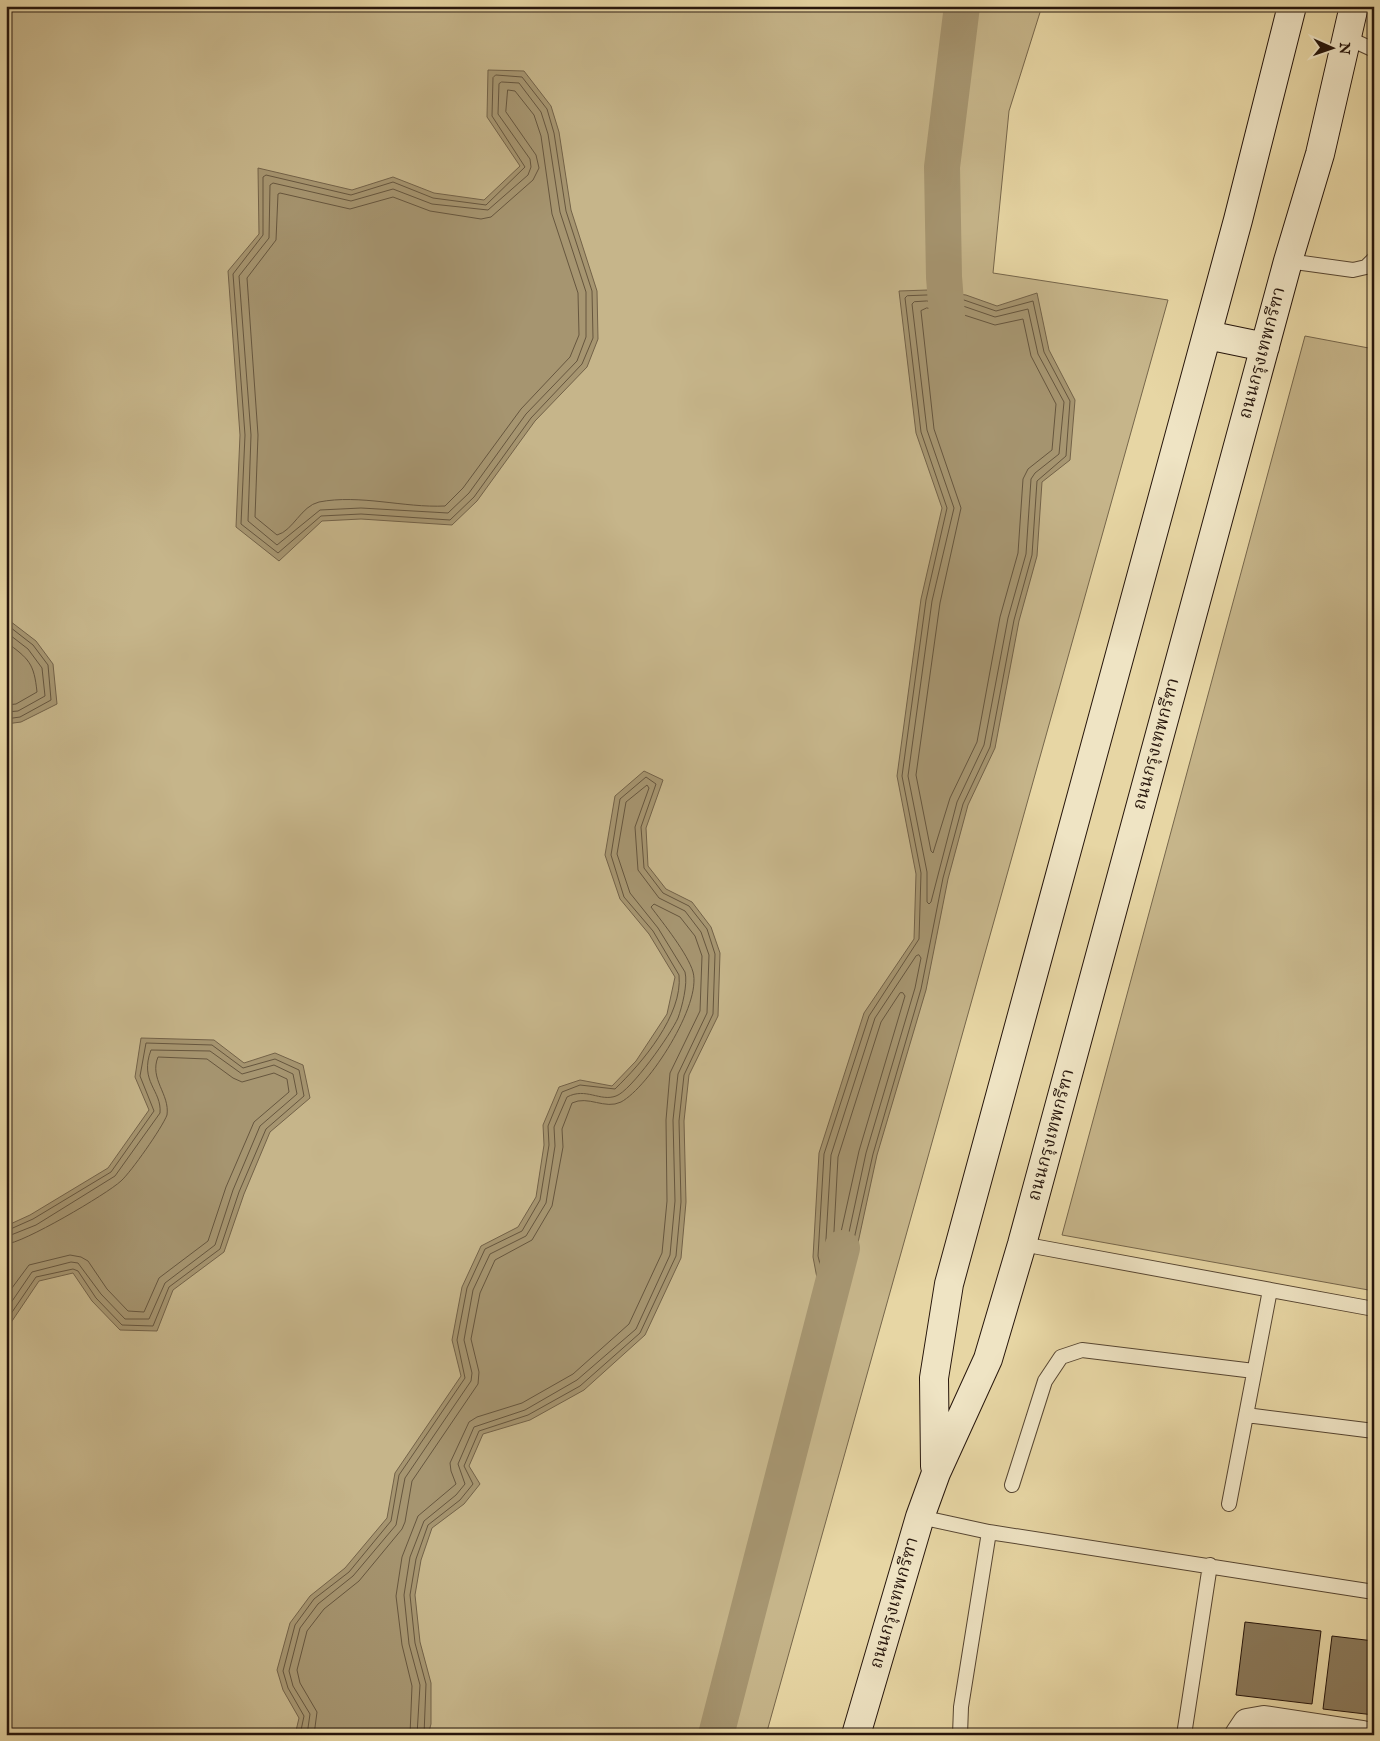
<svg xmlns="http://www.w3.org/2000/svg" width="1380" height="1741" font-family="'IM FELL English','Noto Serif Thai',serif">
<rect width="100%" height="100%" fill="#e7d6a4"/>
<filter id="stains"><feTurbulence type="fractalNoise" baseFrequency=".004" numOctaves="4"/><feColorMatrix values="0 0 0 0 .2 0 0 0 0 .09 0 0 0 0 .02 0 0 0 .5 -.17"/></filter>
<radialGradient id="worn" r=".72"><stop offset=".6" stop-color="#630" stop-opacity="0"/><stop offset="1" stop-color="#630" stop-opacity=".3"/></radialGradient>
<path fill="#c6b58a" stroke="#76664b" d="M 6,6 L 1042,6 L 1009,111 L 993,273 L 1168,300 L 766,1735 L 6,1735 Z
M 1305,336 L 1374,349 L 1374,1291 L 1062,1235 Z"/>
<path fill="#a69570" stroke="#736248" d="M 488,70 L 524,71 L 551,106 L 559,132 L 571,210 L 597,291 L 598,339 L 587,367 L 535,421 L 477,501 L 452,525 L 361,519 L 322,521 L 279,561 L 236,527 L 240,435 L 228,271 L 259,234 L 258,168 L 352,190 L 393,177 L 434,193 L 484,200 L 520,166 L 487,117 Z
M 928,290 L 966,295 L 997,306 L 1037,293 L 1049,350 L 1075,400 L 1070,460 L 1042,482 L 1037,556 L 1019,621 L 995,748 L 968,805 L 948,879 L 926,990 L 877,1155 L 848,1289 L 821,1299 L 813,1257 L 819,1153 L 864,1013 L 914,939 L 916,874 L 897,776 L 921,599 L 942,508 L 916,433 L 899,291 Z
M 6,618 L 36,641 L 53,664 L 57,704 L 21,722 L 6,724 Z
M 644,771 L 663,780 L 646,828 L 648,866 L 666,889 L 692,902 L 711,927 L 720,953 L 718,1016 L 689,1075 L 684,1121 L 686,1202 L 681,1258 L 645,1335 L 584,1390 L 530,1420 L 483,1434 L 469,1466 L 480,1484 L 464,1504 L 432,1528 L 421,1560 L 415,1595 L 420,1642 L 431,1683 L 431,1724 L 428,1735 L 295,1735 L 299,1718 L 283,1690 L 277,1670 L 290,1623 L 310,1596 L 345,1568 L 387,1518 L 395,1473 L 461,1376 L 452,1340 L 462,1287 L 481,1246 L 518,1227 L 536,1197 L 544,1145 L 543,1125 L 559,1087 L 580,1080 L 612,1086 L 636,1061 L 667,1014 L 675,977 L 649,934 L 620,899 L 605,855 L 615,796 Z
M 141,1038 L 214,1040 L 244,1063 L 275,1053 L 303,1065 L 310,1098 L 270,1132 L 244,1194 L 224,1252 L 173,1290 L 157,1331 L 120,1330 L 92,1301 L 73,1273 L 39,1281 L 6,1330 L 6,1226 L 30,1215 L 108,1168 L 149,1110 L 135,1077 Z"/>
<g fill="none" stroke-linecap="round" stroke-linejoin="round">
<path stroke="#66563e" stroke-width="1" d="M 496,75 L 522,77 L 547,109 L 554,133 L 566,211 L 592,291 L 593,338 L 582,364 L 531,418 L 474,497 L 450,520 L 361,514 L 321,516 L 278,553 L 241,524 L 245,435 L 233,274 L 263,235 L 263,177 L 266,175 L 351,195 L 393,182 L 433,198 L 486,205 L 525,167 L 492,116 L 493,78 Z
M 502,82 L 519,83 L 541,112 L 548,134 L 560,212 L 586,292 L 586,337 L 577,361 L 526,414 L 469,493 L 448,513 L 361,508 L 320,510 L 277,545 L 248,521 L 251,435 L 239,276 L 269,238 L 270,185 L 273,183 L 351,201 L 393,189 L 432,204 L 488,210 L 528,175 L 531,167 L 530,159 L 498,114 L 499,84 Z
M 508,90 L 515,91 L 534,115 L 541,136 L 552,214 L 578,293 L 579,335 L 570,357 L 521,409 L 463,488 L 445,506 C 404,508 360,494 319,502 C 301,506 293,531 277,535 L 255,517 L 258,435 L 247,278 L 276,240 L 278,194 L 280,193 L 350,209 L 393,197 L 430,211 L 481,219 L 491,217 L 533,180 L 539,168 L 536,155 L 506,112 Z
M 928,295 L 964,300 L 996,311 L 1033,301 L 1044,352 L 1070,401 L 1066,456 L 1037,481 L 1032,555 L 1014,620 L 990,747 L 963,804 L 943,878 L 921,989 L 873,1154 L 844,1284 L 827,1292 L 818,1256 L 824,1154 L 869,1016 L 919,939 L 921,873 L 902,776 L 926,600 L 947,508 L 921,432 L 905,298 L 907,296 Z
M 927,301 L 963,306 L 995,317 L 1028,309 L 1038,354 L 1064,402 L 1059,454 L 1035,473 L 1031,479 L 1026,554 L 1008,618 L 984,745 L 957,802 L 931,902 L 929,904 L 927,902 L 927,872 L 908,776 L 932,601 L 954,508 L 927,430 L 912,304 L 914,302 Z
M 927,308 L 961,314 L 995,325 L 1023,319 L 1031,356 L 1056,404 L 1052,450 L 1028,469 L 1023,479 L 1018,553 L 1000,617 L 977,742 L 950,798 L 933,853 L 931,851 L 916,775 L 940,603 L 961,508 L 934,429 L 921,311 Z
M 6,624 L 33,645 L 48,665 L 51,700 L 20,717 L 6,719
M 6,632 L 28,649 L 42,668 L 45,696 L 18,711 L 6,712
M 6,642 C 29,659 34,663 37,692 L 16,704 L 6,705
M 919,955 L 921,958 L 915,988 L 866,1153 L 839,1279 L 831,1283 L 825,1256 L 831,1155 L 875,1018 L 916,956 Z
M 903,993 L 905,996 L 859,1151 L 837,1250 L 834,1252 L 833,1250 L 838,1157 L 881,1022 L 900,993 Z
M 6,1231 L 33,1219 L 111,1172 L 154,1111 L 140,1076 L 146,1043 L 212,1045 L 243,1068 L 275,1059 L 299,1070 L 304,1096 L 266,1129 L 239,1192 L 220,1249 L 169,1287 L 153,1326 L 122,1325 L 96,1298 L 78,1271 L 73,1269 L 36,1277 L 6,1321
M 6,1237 L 36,1225 L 115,1176 L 160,1113 C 162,1090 139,1082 151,1050 L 210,1051 L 242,1074 L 274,1065 L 293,1074 L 297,1094 L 260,1126 L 233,1190 L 215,1245 L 165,1283 L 149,1319 L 125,1319 L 101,1294 L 78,1263 L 71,1262 L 32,1272 L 6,1310
M 6,1244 C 22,1244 107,1194 121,1181 C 131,1172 162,1128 167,1115 C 170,1094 149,1079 158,1057 L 207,1059 L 233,1078 L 242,1082 L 274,1073 L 287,1079 L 289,1092 L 254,1122 L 226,1187 L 208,1241 L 159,1278 L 144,1312 L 128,1311 L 107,1289 L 88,1261 L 81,1257 L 70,1255 L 29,1265 L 6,1296
M 300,1735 L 304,1716 L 288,1688 L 283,1671 L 295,1625 L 314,1599 L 349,1572 L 391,1521 L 399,1475 L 465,1378 L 457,1340 L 467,1288 L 485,1249 L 522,1231 L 540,1200 L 549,1145 L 548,1126 L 562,1092 L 580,1085 L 615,1089 C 642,1063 683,1015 679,975 L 653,931 L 624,897 L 611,855 L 620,799 L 646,777 L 656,784 L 641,827 L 644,868 L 663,893 L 689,906 L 707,929 L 715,954 L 713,1014 L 684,1075 L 679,1121 L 681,1202 L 676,1256 L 640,1333 L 580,1386 L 528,1415 L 479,1431 L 464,1466 L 473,1484 L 460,1500 L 428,1525 L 416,1559 L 410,1595 L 415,1643 L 426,1684 L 424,1735
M 307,1735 L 310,1714 L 293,1686 L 289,1671 L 300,1628 L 318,1604 L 353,1576 L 396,1525 L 405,1478 L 471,1381 L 472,1373 L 464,1340 L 473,1290 L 490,1254 L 526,1236 L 546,1203 L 555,1146 L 554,1127 L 567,1097 C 586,1087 600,1102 616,1096 C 631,1091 671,1034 678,1018 C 682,1007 688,984 685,972 L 658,928 L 630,893 L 617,854 L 626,802 L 647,785 L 649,788 L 635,827 L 638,870 L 659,898 L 685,911 L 701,932 L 709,955 L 707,1013 L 678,1074 L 673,1120 L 675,1201 L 670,1255 L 636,1329 L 577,1380 L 525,1410 L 474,1427 L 458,1464 L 465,1484 L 456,1495 L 424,1521 L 410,1557 L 404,1595 L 409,1644 L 420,1685 L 417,1735
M 314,1735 L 317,1712 L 300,1683 L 297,1670 L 307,1631 L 324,1609 L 359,1581 L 402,1529 L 405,1522 L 412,1481 L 478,1384 L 479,1372 L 471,1339 L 480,1293 L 495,1260 L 532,1240 L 552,1206 L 563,1147 L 562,1129 L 572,1103 C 588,1095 605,1110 621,1102 C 649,1087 702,1004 693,972 C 688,954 663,923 651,907 L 654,904 L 680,917 L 695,936 L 702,956 L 700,1011 L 670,1073 L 666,1120 L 667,1201 L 662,1253 L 629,1324 L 573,1374 L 522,1403 L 477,1417 L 469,1422 L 450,1463 L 451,1471 L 456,1484 L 418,1516 L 402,1557 L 396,1596 L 402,1645 L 412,1686 L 410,1735"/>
<path stroke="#a69570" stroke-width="36" d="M 949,340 L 944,277 L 942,167 L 962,6
M 716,1735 L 842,1248"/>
</g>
<path fill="#8b7a5b" stroke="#27160c" d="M 1245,1622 L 1321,1631 L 1312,1704 L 1236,1695 Z
M 1332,1636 L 1374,1641 L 1374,1715 L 1323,1709 Z"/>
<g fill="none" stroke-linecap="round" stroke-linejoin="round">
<defs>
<path id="lane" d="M 1348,38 L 1374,50
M 1288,261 L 1353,270 L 1366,267 L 1374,259
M 1022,1244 L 1374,1309
M 1246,1415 L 1374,1431
M 1012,1485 L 1045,1381 L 1061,1357 L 1082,1350 L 1254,1371
M 1229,1504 L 1270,1290
M 920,1517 L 989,1532 L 1374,1592
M 960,1735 L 961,1707 L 989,1532
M 1184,1735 L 1210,1565"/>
<path id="street" d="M 1239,1735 L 1247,1723 L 1264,1720 L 1363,1735"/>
<path id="secondary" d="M 1207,335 L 1265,347
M 935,1466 L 934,1378 L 949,1284 L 1238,220 L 1292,6
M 856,1735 L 920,1517 L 936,1473 L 988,1359 L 1022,1244 L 1288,261 L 1320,154 L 1354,6"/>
</defs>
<use href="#lane" stroke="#574632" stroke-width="16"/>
<use href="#street" stroke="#574632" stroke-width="30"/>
<use href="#secondary" stroke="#27160c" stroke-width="30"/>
<use href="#lane" stroke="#efe4c4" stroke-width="14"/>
<use href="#street" stroke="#efe4c4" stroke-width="28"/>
<use href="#secondary" stroke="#efe4c4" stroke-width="28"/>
</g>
<g text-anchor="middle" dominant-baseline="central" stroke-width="4" stroke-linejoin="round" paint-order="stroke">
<g font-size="18" fill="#27160c" stroke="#efe4c4">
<text transform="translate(1263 353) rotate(-75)">ถนนกรุงเทพกรีฑา</text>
<text transform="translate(1157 744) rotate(-75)">ถนนกรุงเทพกรีฑา</text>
<text transform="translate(1052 1135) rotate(-75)">ถนนกรุงเทพกรีฑา</text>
<text transform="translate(895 1603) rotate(-74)">ถนนกรุงเทพกรีฑา</text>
</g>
</g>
<rect width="1380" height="1741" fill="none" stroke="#e7d6a4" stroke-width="25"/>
<rect x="8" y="8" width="1365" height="1726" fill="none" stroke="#27160c" stroke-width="2.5"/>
<rect x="12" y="12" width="1355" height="1716" fill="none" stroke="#27160c"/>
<g transform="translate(1332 48) rotate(92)" stroke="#efe4c4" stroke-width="4" paint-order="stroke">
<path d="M0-4L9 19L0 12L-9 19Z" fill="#27160c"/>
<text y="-8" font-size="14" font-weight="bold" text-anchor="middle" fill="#27160c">N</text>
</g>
<rect width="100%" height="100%" filter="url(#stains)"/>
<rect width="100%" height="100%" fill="url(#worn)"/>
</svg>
